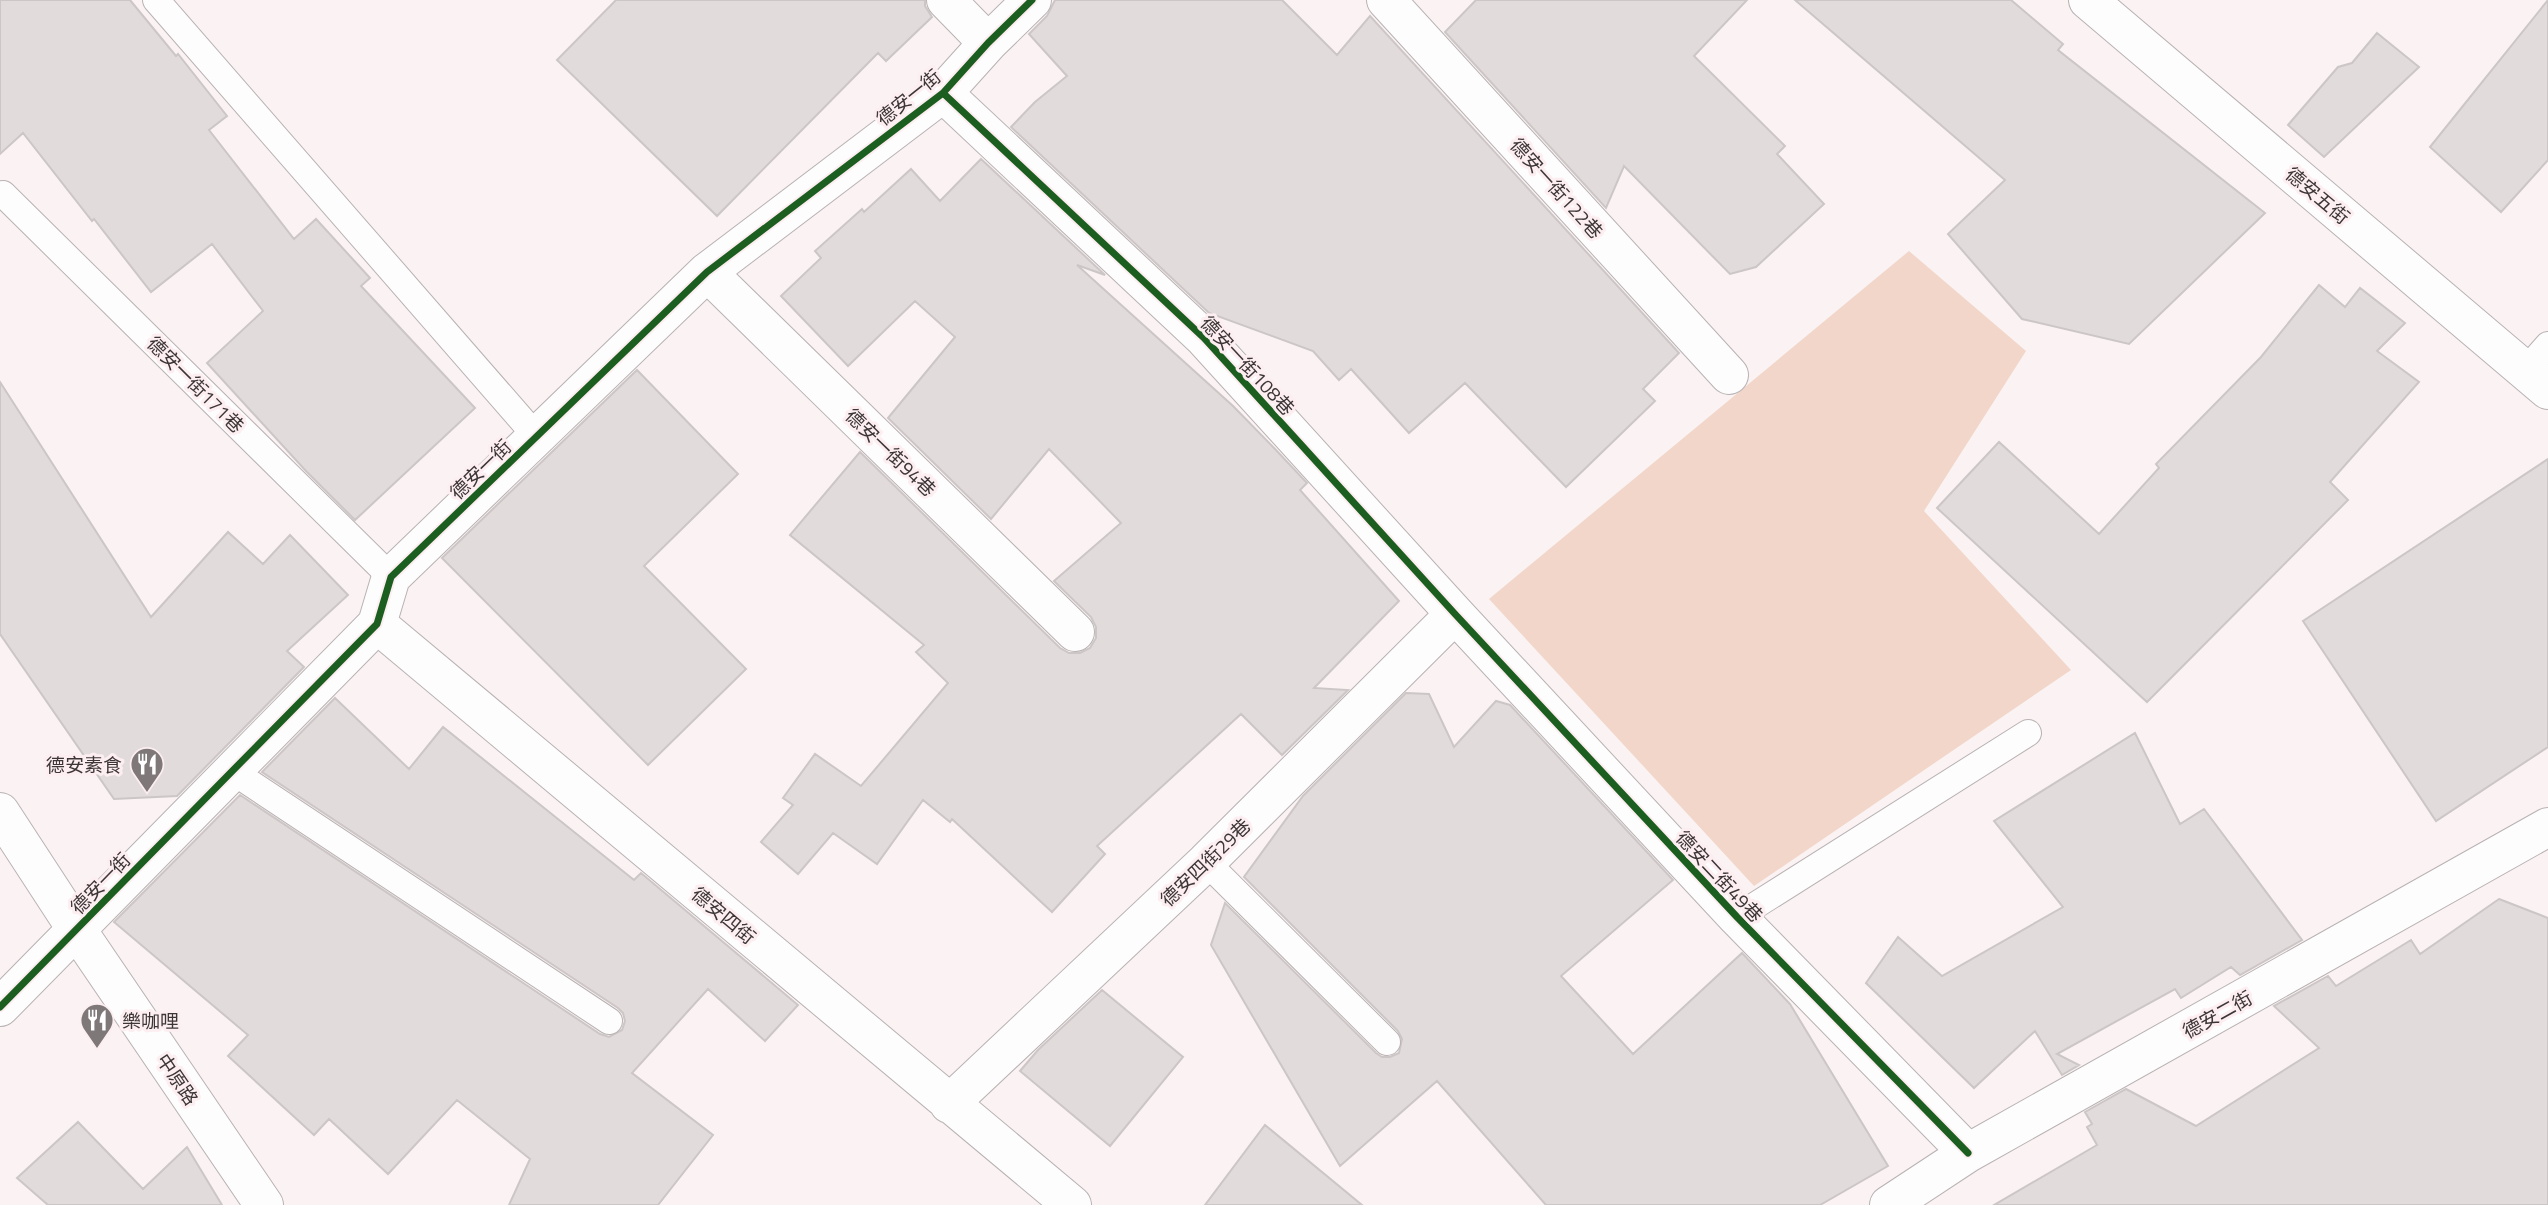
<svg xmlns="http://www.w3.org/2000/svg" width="2548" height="1205" font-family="'Titillium Web','Noto Sans TC',sans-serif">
<rect width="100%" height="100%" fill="#faf2f3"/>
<path fill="#f2d6c9" d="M 1909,251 L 2026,351 L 1924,511 L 2071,670 L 1754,886 L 1489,599 Z"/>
<path fill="#e1dcdb" stroke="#ccc6c6" stroke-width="2" d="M 0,0 L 130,0 L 176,56 L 178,54 L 227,116 L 209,130 L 294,239 L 316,219 L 370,278 L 361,286 L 475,408 L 355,520 L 306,471 L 207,363 L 263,311 L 212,244 L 151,292 L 94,219 L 92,221 L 23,133 L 0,154 Z
M 616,0 L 925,0 L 925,6 L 932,17 L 886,61 L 878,53 L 717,216 L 557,60 Z
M 1055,0 L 1282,0 L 1337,55 L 1370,16 L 1679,353 L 1643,389 L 1655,401 L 1566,487 L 1465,383 L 1409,433 L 1351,369 L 1339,380 L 1313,351 L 1209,313 L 1011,127 L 1035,102 L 1067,76 L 1029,34 L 1047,16 Z
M 1476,0 L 1747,0 L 1694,56 L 1785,146 L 1777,154 L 1824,204 L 1756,267 L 1730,274 L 1624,166 L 1606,208 L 1445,32 Z
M 1795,0 L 2011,0 L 2063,44 L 2058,50 L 2265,213 L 2129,344 L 2022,319 L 1948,234 L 2005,180 Z
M 2548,0 L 2548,160 L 2501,212 L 2430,147 Z
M 2377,33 L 2419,67 L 2324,157 L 2288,125 L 2338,67 L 2352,63 Z
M 981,159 L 1105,275 L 1077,265 L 1233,406 L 1275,449 L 1307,483 L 1300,490 L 1399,601 L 1314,688 L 1348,690 L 1282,755 L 1241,714 L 1097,846 L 1105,854 L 1052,912 L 952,819 L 950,822 L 923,800 L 877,864 L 833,833 L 798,874 L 761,842 L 793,805 L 783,798 L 815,754 L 861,786 L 948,683 L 916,652 L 924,645 L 790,535 L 860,452 L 1060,648 L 1069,653 L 1080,653 L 1090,648 L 1096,638 L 1096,627 L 1091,617 L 1054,581 L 1121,523 L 1049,449 L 991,519 L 888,418 L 955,337 L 915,301 L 848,366 L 781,296 L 821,258 L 815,251 L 862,209 L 864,212 L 911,169 L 940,201 Z
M 2319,285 L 2345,307 L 2360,288 L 2405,323 L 2377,351 L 2419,382 L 2330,482 L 2348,500 L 2147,702 L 1937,508 L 1999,442 L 2099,534 L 2159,468 L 2156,464 L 2261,357 Z
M 637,370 L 738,474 L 644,566 L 746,669 L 648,765 L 442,558 Z
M 0,382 L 151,617 L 228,532 L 263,564 L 290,535 L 348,595 L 287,651 L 304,667 L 177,796 L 114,799 L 0,634 Z
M 2548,459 L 2548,747 L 2436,821 L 2303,621 Z
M 1406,693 L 1429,694 L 1454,747 L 1496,701 L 1510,705 L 1673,880 L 1561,976 L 1633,1054 L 1742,953 L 1790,1004 L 1888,1166 L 1820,1205 L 1546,1205 L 1437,1081 L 1340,1166 L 1211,945 L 1225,903 L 1376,1053 L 1382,1057 L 1390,1057 L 1399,1053 L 1402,1039 L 1398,1031 L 1244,877 L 1303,796 Z
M 335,698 L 409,769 L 443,727 L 634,880 L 641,873 L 798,1005 L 765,1041 L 708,989 L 632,1073 L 713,1135 L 658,1205 L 509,1205 L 530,1159 L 457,1100 L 388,1174 L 329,1119 L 314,1135 L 228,1056 L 248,1035 L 114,922 L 240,795 L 600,1034 L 609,1037 L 622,1030 L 625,1021 L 623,1013 L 618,1008 L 262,772 Z
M 2135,733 L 2180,824 L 2204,809 L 2302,940 L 2240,975 L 2231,967 L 2181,998 L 2175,989 L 2057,1054 L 2079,1065 L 2062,1075 L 2035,1031 L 1974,1088 L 1866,983 L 1898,937 L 1942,976 L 2063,907 L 1994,821 Z
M 2499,899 L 2548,918 L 2548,1205 L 1994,1205 L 2097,1145 L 2087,1127 L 2092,1124 L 2085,1112 L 2126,1089 L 2196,1126 L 2319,1048 L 2274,1006 L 2328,976 L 2336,986 L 2411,940 L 2420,954 Z
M 1102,990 L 1183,1057 L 1110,1146 L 1020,1071 L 1038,1050 Z
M 78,1122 L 143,1189 L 187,1147 L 222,1205 L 48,1205 L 17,1178 Z
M 1265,1125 L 1362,1205 L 1205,1205 Z"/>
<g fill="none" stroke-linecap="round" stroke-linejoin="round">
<defs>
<path id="lane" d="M 156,0 L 536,436
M 0,195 L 3,194 L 391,577
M 2525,371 L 2548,345
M 232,771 L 609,1021
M 1206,862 L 1387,1042
M 1737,917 L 2028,733"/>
<path id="street" d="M 946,0 L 988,43
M 1386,0 L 1729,375
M 2088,0 L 2548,390
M 943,93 L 1204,338 L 1455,614 L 1737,917 L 1968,1153
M 707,272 L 1075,632
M 377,624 L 1072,1205
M 0,812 L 77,930 L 264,1205
M 0,1007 L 377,624 L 391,577 L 707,272 L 943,93 L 988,43 L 1032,0
M 949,1104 L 1206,862 L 1455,614
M 1889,1205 L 1968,1153 L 2548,827"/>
</defs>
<use href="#lane" stroke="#b9b2b3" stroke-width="28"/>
<use href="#street" stroke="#b9b2b3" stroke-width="40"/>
<use href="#lane" stroke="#fefdfd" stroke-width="26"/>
<use href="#street" stroke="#fefdfd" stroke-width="38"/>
<defs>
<path id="cycleway" d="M 943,93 L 1204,338 L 1455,614 L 1737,917 L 1968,1153
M 0,1007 L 377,624 L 391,577 L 707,272 L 943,93 L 988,43 L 1032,0"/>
</defs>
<use href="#cycleway" stroke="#fdeef1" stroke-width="11"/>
<use href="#cycleway" stroke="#1b5e20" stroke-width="7"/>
</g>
<defs>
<symbol id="restaurant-pin" viewBox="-11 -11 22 30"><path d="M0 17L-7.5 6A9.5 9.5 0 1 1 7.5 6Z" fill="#7e7879" stroke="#fdeef1"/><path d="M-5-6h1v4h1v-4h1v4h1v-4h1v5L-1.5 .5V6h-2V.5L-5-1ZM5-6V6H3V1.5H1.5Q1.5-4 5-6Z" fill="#fff"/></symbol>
</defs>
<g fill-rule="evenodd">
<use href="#restaurant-pin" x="128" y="745" width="38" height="52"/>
<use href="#restaurant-pin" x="78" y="1001" width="38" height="52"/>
</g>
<g text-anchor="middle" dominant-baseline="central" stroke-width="6" stroke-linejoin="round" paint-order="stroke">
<g font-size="19" fill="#3c3637" stroke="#fdeef1">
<text transform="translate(908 97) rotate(-39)">德安一街</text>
<text transform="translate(1557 188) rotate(48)">德安一街122巷</text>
<text transform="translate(2318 195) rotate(40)">德安五街</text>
<text transform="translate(1248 365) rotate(47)">德安一街108巷</text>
<text transform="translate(196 384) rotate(45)">德安一街171巷</text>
<text transform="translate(891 452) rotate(44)">德安一街94巷</text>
<text transform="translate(480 469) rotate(-44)">德安一街</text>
<text transform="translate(1205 862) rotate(-44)">德安四街29巷</text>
<text transform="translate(1720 876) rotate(47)">德安二街49巷</text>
<text transform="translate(100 883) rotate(-46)">德安一街</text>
<text transform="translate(724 915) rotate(40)">德安四街</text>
<text transform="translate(2217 1014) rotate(-29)">德安二街</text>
<text transform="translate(178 1079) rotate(56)">中原路</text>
</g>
<g font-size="19" fill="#3c3637" stroke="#fdeef1" text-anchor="end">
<text x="122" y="764">德安素食</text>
<text x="122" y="1020" text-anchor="start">樂咖哩</text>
</g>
</g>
</svg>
